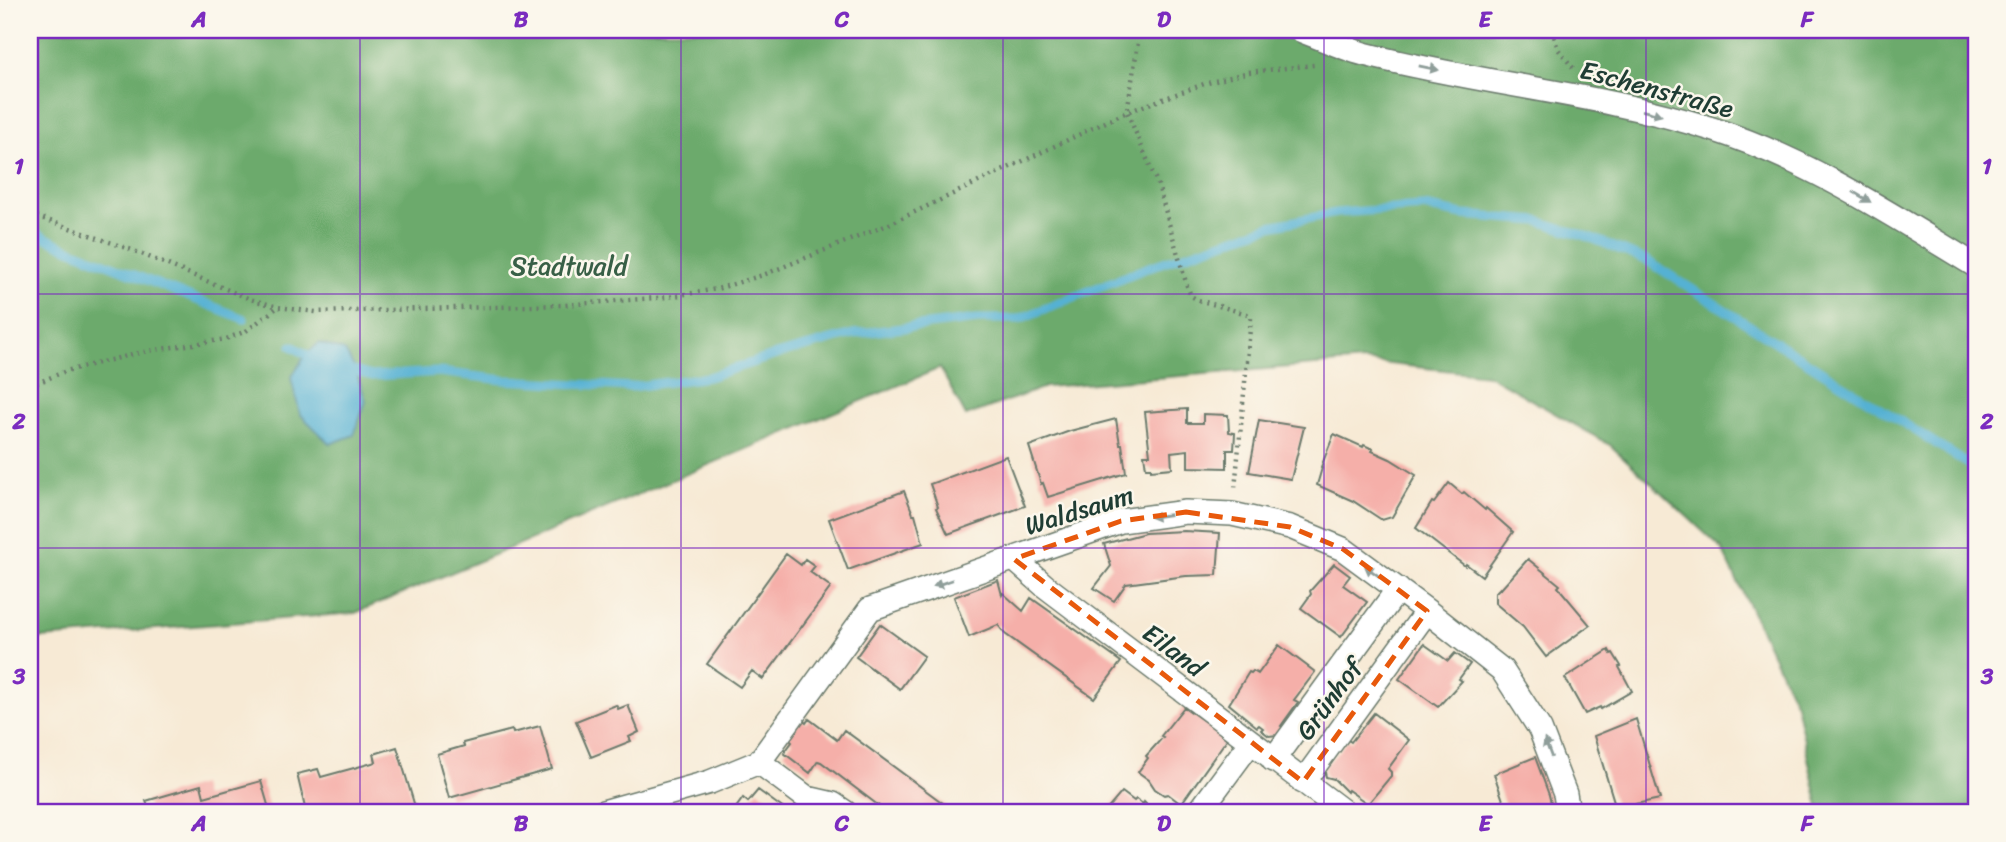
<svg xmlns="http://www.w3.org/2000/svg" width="2006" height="842" font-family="Sriracha,sans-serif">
<rect width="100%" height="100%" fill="#fbf7ec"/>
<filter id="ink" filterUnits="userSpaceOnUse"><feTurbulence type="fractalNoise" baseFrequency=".0143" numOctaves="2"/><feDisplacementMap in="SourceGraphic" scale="14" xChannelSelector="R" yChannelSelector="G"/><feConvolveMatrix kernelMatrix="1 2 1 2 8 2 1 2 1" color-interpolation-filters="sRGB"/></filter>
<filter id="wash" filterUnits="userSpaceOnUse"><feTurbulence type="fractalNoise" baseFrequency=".00686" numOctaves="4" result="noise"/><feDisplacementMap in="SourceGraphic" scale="28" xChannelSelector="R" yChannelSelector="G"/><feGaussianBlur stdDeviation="1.57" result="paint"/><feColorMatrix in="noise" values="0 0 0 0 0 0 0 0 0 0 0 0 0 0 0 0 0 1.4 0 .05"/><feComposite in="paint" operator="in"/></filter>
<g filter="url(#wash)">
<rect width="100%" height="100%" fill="#f7ead5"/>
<path fill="#6caa6c" stroke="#467450" stroke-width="2" d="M 30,30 L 1976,30 L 1976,812 L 1820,812 L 1796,704 L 1722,549 L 1610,445 L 1488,375 L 1363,361 L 1045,387 L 966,416 L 940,368 L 355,613 L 30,639 Z"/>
<path fill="#55b1d3" stroke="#3a7784" stroke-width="2" d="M 319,343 L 345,351 L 356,371 L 366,401 L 354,435 L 330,444 L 300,414 L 291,378 L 306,354 Z"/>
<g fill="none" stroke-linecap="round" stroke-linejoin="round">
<path stroke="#55b1d3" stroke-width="9" d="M 30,230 L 65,247 L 244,319
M 292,346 L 316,360
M 346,369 L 372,376 L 439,372 L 504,380 L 631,387 L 708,377 L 776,355 L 853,334 L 978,319 L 1019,319 L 1149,267 L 1270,226 L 1336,213 L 1424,207 L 1463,215 L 1538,221 L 1589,237 L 1646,260 L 1976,469"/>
</g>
<g id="blocks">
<path fill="#f5afa9" d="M 1187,409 L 1187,423 L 1203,423 L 1203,414 L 1228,415 L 1229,432 L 1235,433 L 1234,450 L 1227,450 L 1227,468 L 1188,467 L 1188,450 L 1171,452 L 1172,468 L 1151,470 L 1151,468 L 1146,468 L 1144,455 L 1150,455 L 1145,412 Z
M 1116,419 L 1120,444 L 1122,444 L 1126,473 L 1048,497 L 1043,483 L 1041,484 L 1029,446 L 1070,431 Z
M 1259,420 L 1304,427 L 1291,479 L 1249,472 Z
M 1334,434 L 1363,447 L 1364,445 L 1373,449 L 1372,451 L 1390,459 L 1416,475 L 1392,517 L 1382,520 L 1353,501 L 1317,485 L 1322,468 L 1321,467 Z
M 1006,456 L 1025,506 L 948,534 L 936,508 L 938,507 L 930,484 Z
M 1449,483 L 1462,494 L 1464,492 L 1485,510 L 1486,508 L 1513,532 L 1482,576 L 1466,564 L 1465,566 L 1416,528 L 1432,502 L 1434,503 Z
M 904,491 L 913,514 L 915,514 L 923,543 L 848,570 L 829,519 Z
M 1184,531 L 1220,533 L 1217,575 L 1186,576 L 1126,584 L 1114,601 L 1094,588 L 1111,566 L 1104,544 L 1145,533 Z
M 786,554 L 801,565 L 805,559 L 815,566 L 810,572 L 831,587 L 763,679 L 752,671 L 740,687 L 707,664 Z
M 1528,559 L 1560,585 L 1558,587 L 1590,625 L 1546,657 L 1523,627 L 1495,603 L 1495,593 L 1500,588 L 1501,589 Z
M 1334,564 L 1350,576 L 1343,585 L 1367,602 L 1341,637 L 1301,608 L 1311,594 L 1310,591 Z
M 998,580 L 1002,595 L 1003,593 L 1023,611 L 1031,598 L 1121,662 L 1094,698 L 1005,634 L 998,625 L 969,637 L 954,597 Z
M 880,624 L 924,656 L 900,689 L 856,657 Z
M 1424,644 L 1448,661 L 1455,653 L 1470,664 L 1459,679 L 1462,681 L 1438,707 L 1399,679 Z
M 1279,645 L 1315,672 L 1294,700 L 1298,702 L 1281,726 L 1283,727 L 1277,735 L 1269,736 L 1261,730 L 1263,728 L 1259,725 L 1257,727 L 1229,704 L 1249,672 L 1251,673 L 1253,671 L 1258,674 Z
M 1609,650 L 1611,654 L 1613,653 L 1621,666 L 1619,667 L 1632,691 L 1601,709 L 1600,707 L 1585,714 L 1565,678 Z
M 616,705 L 618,709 L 628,705 L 639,732 L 629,737 L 631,741 L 591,757 L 576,721 Z
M 1184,707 L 1204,721 L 1205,719 L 1227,739 L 1181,804 L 1168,794 L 1164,795 L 1155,789 L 1149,780 L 1138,772 L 1148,758 L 1146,756 L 1163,737 L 1161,736 Z
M 1374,713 L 1409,740 L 1388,769 L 1391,772 L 1391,776 L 1368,804 L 1348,790 L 1347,792 L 1334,779 L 1326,777 L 1324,768 L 1348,740 L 1351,742 Z
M 801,719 L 806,723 L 809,719 L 837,740 L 844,730 L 955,812 L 887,812 L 821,762 L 818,761 L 810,773 L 784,753 L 792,742 L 788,738 Z
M 1636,719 L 1660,799 L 1616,808 L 1594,736 Z
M 540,726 L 552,769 L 449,798 L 437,754 L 464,746 L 463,743 L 512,730 L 513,733 Z
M 397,747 L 416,810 L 409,812 L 306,812 L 297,774 L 318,769 L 321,777 L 376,762 L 374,754 Z
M 1535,757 L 1549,795 L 1553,812 L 1507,812 L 1494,774 Z
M 261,781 L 270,812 L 150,812 L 146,801 L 201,785 L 204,797 Z
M 758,790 L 784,809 L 781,812 L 733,812 L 743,798 L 748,802 Z
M 1122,792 L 1134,801 L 1136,799 L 1143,804 L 1144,802 L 1154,812 L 1105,812 Z"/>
</g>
</g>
<g filter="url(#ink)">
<use href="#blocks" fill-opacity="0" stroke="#6b7a6c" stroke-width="2"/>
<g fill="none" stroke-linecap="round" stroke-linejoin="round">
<defs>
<path id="minor" d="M 1300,30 C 1321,38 1342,48 1364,54 C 1479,84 1599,93 1712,129 C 1807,159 1892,215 1976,266
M 1014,559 L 1045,586 L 1344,812
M 1273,760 L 1398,589
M 759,762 L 807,798 L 812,812
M 1303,782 L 1427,611
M 807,798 L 833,804 L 845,812
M 603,812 L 710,782 L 759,762 L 870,609 L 1121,521 L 1186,512 L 1232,514 L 1290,527 L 1343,549 L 1427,611 L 1502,670 L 1540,729 L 1565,794 L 1568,812
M 1199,812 L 1250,743"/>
</defs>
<use href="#minor" stroke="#6b7a6c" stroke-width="26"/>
<path stroke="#6b7a6c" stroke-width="4.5" stroke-dasharray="2 5" stroke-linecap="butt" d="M 1140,30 L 1127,112 L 1158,185 L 1187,286 L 1191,296 L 1198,300 L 1247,314 L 1251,318 L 1235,489
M 1552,30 L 1558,49 L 1574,69
M 30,214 L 132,250 L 250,299 L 278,307 L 316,312 L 564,305 L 668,297 L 717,289 L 763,275 L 885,226 L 1127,112 L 1204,84 L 1249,72 L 1314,65
M 30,386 L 66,371 L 147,351 L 226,339 L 246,331 L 278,307"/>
<use href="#minor" stroke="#fff" stroke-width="23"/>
</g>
<defs><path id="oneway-solid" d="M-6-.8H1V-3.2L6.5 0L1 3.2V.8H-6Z" transform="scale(1.75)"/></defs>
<g fill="#8f9e9a">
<use href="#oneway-solid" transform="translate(1429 68) rotate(12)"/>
<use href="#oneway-solid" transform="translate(1652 113) rotate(15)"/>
<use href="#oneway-solid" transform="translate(1862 197) rotate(31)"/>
<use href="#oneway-solid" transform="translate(1160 516) rotate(172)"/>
<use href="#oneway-solid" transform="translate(1373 572) rotate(-144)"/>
<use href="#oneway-solid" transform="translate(943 583) rotate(161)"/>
<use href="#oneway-solid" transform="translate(1548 748) rotate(-111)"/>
</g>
</g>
<path fill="none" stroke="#e8590c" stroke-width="5" stroke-dasharray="14 9" stroke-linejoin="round" d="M 1186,512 L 1290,527 L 1343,549 L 1427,611 L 1303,782 L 1014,559 L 1121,521 Z"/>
<path fill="none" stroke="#7b2cbf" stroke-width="2" stroke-opacity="0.55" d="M 360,30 L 360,812M 681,30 L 681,812M 1003,30 L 1003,812M 1324,30 L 1324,812M 1646,30 L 1646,812M 30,294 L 1976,294M 30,548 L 1976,548"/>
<g text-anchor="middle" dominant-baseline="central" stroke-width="5" stroke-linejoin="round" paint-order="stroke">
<g font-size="26" fill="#1f3d34" stroke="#fbf7ec">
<text transform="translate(1657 89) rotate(15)">Eschenstraße</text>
<text transform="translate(1079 510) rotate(-17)">Waldsaum</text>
<text transform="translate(1174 650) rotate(37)">Eiland</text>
<text transform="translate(1329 699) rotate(-54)">Grünhof</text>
</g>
<g font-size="26" fill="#385f46" stroke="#fbf7ec">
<text x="569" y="266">Stadtwald</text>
</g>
</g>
<rect width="2006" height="842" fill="none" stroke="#fbf7ec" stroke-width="77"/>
<rect x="38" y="38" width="1930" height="766" fill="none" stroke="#7b2cbf" stroke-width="2.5"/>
<g font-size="23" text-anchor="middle" font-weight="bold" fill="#7b2cbf">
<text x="199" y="27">A</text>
<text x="521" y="27">B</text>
<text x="842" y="27">C</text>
<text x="1164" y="27">D</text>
<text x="1485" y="27">E</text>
<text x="1807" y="27">F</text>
<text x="19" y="174">1</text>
<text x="1987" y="174">1</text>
<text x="19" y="429">2</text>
<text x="1987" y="429">2</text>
<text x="19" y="684">3</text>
<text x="1987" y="684">3</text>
<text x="199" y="831">A</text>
<text x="521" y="831">B</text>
<text x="842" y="831">C</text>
<text x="1164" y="831">D</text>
<text x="1485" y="831">E</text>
<text x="1807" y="831">F</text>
</g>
</svg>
